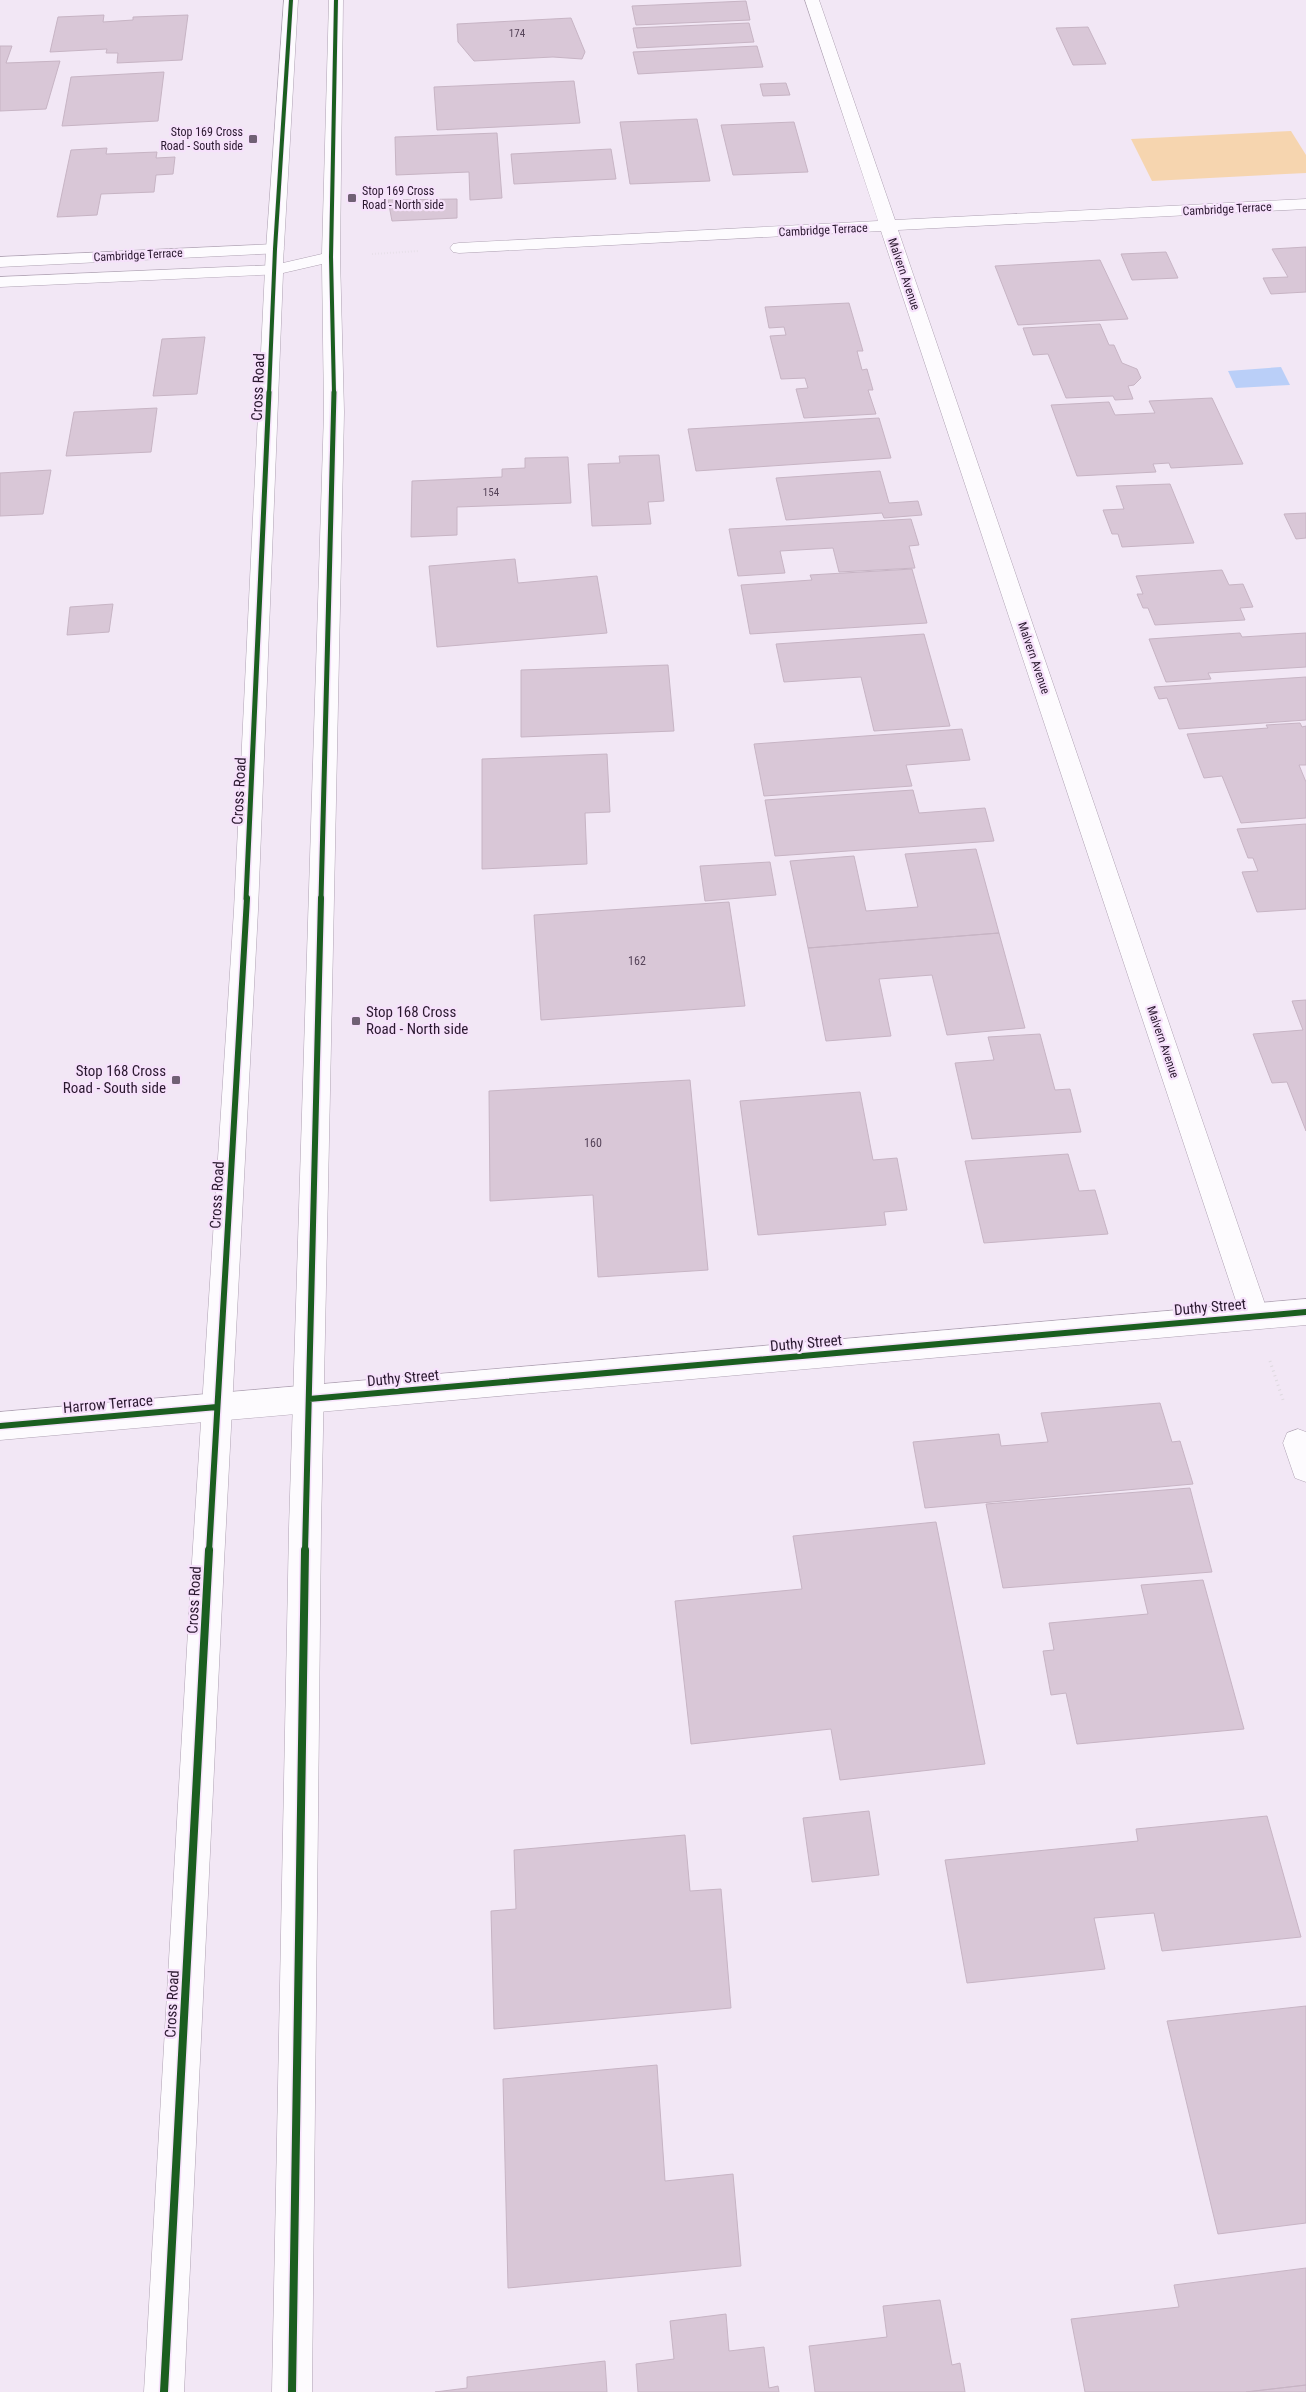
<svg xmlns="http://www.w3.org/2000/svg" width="1306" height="2392" font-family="'Roboto Condensed',sans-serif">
<rect width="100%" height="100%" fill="#f2e7f5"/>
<path fill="#f6d5af" d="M 1291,131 L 1306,155 L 1306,173 L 1152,181 L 1131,139 Z"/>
<path fill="#bacff8" d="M 1281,367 L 1290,385 L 1236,388 L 1228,371 Z"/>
<path fill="#d9c7d7" stroke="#c7b4c4" d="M 746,1 L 750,20 L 636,25 L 632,6 Z
M 104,15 L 103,22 L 133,20 L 133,17 L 188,15 L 182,60 L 117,63 L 118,53 L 106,53 L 107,49 L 50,52 L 58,17 Z
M 571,18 L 585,52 L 582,59 L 553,57 L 474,61 L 458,42 L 457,24 Z
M 749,23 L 754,42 L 637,48 L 633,28 Z
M 1088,27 L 1106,64 L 1073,65 L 1056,28 Z
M 0,46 L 12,46 L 6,63 L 60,61 L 46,109 L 0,111 Z
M 757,46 L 763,67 L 638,74 L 633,52 Z
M 164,72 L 158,121 L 62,126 L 71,77 Z
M 574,81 L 580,123 L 437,130 L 434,87 Z
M 786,83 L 790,95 L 763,96 L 760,84 Z
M 697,119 L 710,181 L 630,184 L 620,122 Z
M 794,122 L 808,172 L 733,175 L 721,125 Z
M 497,133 L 502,198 L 470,200 L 469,172 L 396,175 L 395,137 Z
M 107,148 L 106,154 L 157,152 L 156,158 L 175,157 L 173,174 L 156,175 L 154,192 L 101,194 L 97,215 L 57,217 L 71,150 Z
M 611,149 L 616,179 L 514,184 L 511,154 Z
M 457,199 L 457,218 L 392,221 L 388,200 Z
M 1306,247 L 1306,292 L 1271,294 L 1263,278 L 1288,277 L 1272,249 Z
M 1166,252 L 1178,278 L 1132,280 L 1121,254 Z
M 1100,260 L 1128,319 L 1018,325 L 995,266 Z
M 849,303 L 863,351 L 857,351 L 862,370 L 867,369 L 873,390 L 868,390 L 876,414 L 804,418 L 796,389 L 808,388 L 805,378 L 781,379 L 770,336 L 786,335 L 784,327 L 769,328 L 765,307 Z
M 1100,324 L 1109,345 L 1114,345 L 1122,363 L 1137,369 L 1141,378 L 1134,385 L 1128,386 L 1133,399 L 1115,400 L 1113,396 L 1066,398 L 1048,354 L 1033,355 L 1023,328 Z
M 205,337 L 197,394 L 153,396 L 162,339 Z
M 1212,398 L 1243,464 L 1171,468 L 1169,463 L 1153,464 L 1156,472 L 1077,476 L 1051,405 L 1109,402 L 1115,415 L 1155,413 L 1149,401 Z
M 157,408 L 151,452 L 66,456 L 74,412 Z
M 879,418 L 891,458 L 696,471 L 688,429 Z
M 659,455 L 664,501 L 648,502 L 651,524 L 592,526 L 588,464 L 620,463 L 619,456 Z
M 568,457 L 571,503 L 457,507 L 457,535 L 411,537 L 412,481 L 502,477 L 502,469 L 525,468 L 525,458 Z
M 51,470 L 43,514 L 0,516 L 0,473 Z
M 880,471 L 889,503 L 918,501 L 922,515 L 884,518 L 882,513 L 786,520 L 776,478 Z
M 1170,484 L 1194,543 L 1122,547 L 1118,534 L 1112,534 L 1103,510 L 1124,509 L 1116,486 Z
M 1306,513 L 1306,538 L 1296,539 L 1284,514 Z
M 911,519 L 919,545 L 909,546 L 915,568 L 839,572 L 833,548 L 780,551 L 785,573 L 738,576 L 729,529 Z
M 515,559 L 518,583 L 597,576 L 607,633 L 437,647 L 429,566 Z
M 912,569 L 927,623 L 750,634 L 741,585 L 812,580 L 810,575 Z
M 1222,570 L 1229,585 L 1243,584 L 1253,607 L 1240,608 L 1245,620 L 1155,625 L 1148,608 L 1143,608 L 1137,594 L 1143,594 L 1136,576 Z
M 113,604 L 109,632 L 67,635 L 70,607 Z
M 1240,633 L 1242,637 L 1306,633 L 1306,667 L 1208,673 L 1211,679 L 1166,682 L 1149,639 Z
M 924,634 L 950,726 L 874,731 L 861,677 L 784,682 L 776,644 Z
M 668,665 L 674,731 L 521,737 L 521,670 Z
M 1306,677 L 1306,720 L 1179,729 L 1167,698 L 1159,699 L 1154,687 Z
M 1300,723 L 1302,727 L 1306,726 L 1306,765 L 1299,765 L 1306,782 L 1306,818 L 1241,823 L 1222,776 L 1204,778 L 1187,734 L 1268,728 L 1266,725 Z
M 962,729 L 970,760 L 906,765 L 912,786 L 764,796 L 754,744 Z
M 607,754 L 610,812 L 585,813 L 587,864 L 482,869 L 482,759 Z
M 913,790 L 919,813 L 985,808 L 994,841 L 775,856 L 765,800 Z
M 1306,824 L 1306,909 L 1257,912 L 1242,872 L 1258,871 L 1253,858 L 1248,858 L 1237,829 Z
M 976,849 L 999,933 L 808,948 L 790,861 L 854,856 L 866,911 L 918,907 L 905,854 Z
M 770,862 L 776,895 L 705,901 L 700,866 Z
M 729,902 L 745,1006 L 541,1020 L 534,915 Z
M 999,933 L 1025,1028 L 947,1035 L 932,975 L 879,979 L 891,1036 L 826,1041 L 808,948 Z
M 1306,1000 L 1306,1131 L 1287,1082 L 1272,1083 L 1253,1034 L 1303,1030 L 1292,1001 Z
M 1040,1034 L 1055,1090 L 1070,1089 L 1081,1132 L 972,1139 L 955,1063 L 994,1060 L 988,1037 Z
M 690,1080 L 708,1270 L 598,1277 L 593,1195 L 490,1201 L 489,1091 Z
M 860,1092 L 873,1160 L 897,1158 L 907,1210 L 884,1212 L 886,1225 L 758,1235 L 740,1101 Z
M 1068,1154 L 1079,1191 L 1095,1190 L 1108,1234 L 984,1243 L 965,1161 Z
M 1160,1403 L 1172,1442 L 1180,1441 L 1193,1484 L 925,1508 L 913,1442 L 999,1434 L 1001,1446 L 1048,1442 L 1041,1413 Z
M 1190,1488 L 1212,1572 L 1003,1588 L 986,1504 Z
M 936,1522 L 985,1764 L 840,1780 L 831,1729 L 691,1744 L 675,1601 L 802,1589 L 793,1536 Z
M 1203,1580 L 1244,1729 L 1077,1744 L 1066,1693 L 1051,1695 L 1043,1651 L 1054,1650 L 1049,1623 L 1148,1614 L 1141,1585 Z
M 869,1811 L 879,1875 L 812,1882 L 803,1818 Z
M 1267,1816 L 1301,1937 L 1162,1951 L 1154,1913 L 1094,1918 L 1105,1969 L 967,1983 L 945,1860 L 1138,1841 L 1136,1829 Z
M 685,1835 L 690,1891 L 721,1889 L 731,2008 L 494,2029 L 491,1911 L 516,1909 L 514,1850 Z
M 1306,2006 L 1306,2223 L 1218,2234 L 1167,2021 Z
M 657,2065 L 665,2181 L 733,2174 L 741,2266 L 508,2288 L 503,2079 Z
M 1306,2268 L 1306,2385 L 1246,2392 L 1085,2392 L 1071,2319 L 1179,2307 L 1174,2285 Z
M 940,2300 L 952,2365 L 960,2363 L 965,2392 L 815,2392 L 809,2346 L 887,2337 L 883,2306 Z
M 726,2314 L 729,2351 L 764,2347 L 769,2388 L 778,2386 L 779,2392 L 638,2392 L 636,2364 L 674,2359 L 670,2321 Z
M 605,2361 L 607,2392 L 435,2392 L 467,2388 L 467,2377 Z
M 1306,2385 L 1306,2392 L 1246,2392 Z"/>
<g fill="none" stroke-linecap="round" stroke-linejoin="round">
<defs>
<path id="minor" d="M 805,0 L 819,0 L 895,220 L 1306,199 L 1306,209 L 898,230 L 1269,1316 L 1265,1325 L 1255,1329 L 1245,1325 L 1241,1316 L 881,231 L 459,253 L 453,252 L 450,248 L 453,244 L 459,243 L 878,221 Z
M 275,244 L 281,245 L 284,249 L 281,253 L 0,267 L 0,257 Z
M 275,265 L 281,266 L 284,270 L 281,274 L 0,287 L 0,277 Z
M 1298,1429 L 1306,1432 L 1306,1482 L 1295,1478 L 1283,1443 L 1287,1433 Z"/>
<path id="tertiary" d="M 1306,1299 L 1306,1325 L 0,1440 L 0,1412 Z"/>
<path id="trunk" d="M 284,0 L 298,0 L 283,263 L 322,254 L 329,0 L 343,0 L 340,257 L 344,412 L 321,1528 L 312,2392 L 272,2392 L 289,1528 L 324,412 L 322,264 L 283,273 L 258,910 L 224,1562 L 184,2392 L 144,2392 L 192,1562 L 234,910 L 266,249 Z"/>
</defs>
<use href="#minor" stroke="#afa2b3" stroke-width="1"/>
<use href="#tertiary" stroke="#afa2b3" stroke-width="1"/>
<use href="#trunk" stroke="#afa2b3" stroke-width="1"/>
<path stroke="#ded9df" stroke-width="2" stroke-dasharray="0.5 2.5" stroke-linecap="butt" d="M 372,254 L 419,251"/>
<path stroke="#ded9df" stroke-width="3" stroke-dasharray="1 4" stroke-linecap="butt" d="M 1270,1361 L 1283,1400"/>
<use href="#minor" fill="#fdfbfe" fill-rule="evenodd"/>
<use href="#tertiary" fill="#fdfbfe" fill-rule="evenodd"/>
<use href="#trunk" fill="#fdfbfe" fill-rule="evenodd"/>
<defs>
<path id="cycleway-far3" d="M 269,393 L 275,249 L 291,0
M 334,393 L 331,257 L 336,0"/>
<path id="cycleway-far2" d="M 246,899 L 269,392
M 321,899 L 334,392"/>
<path id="cycleway-far1" d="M 309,1399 L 1306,1312
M 0,1426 L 217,1407
M 209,1552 L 247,898
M 305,1552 L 321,898"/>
<path id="cycleway" d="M 164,2392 L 209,1550
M 292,2392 L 305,1550"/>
</defs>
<use href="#cycleway-far3" stroke="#f6e1fb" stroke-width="5.5"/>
<use href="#cycleway-far2" stroke="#f6e1fb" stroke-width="8"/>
<use href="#cycleway-far1" stroke="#f6e1fb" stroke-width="9"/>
<use href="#cycleway" stroke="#f6e1fb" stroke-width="11"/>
<use href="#cycleway-far3" stroke="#1b5e20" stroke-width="4"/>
<use href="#cycleway-far2" stroke="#1b5e20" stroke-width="5"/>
<use href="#cycleway-far1" stroke="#1b5e20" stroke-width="6"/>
<use href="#cycleway" stroke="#1b5e20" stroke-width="8"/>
</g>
<g fill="#706074" stroke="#f6e1fb" stroke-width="2">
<rect x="248" y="134" width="10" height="10" rx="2.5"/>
<rect x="347" y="193" width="10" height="10" rx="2.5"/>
<rect x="351" y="1016" width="10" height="10" rx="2.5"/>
<rect x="171" y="1075" width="10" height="10" rx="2.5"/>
</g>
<g text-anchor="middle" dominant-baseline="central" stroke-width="4.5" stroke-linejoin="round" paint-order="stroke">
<g font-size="11" fill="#564459">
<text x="517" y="33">174</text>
<text x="491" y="492">154</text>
</g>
<g font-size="12" fill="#2a182f" stroke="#f6e1fb" text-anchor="end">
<text x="243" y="132">Stop 169 Cross<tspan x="243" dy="14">Road - South side</tspan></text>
<text x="362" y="191" text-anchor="start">Stop 169 Cross<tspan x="362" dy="14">Road - North side</tspan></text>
</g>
<g font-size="12" fill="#2a182f" stroke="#f6e1fb">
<text transform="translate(1227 209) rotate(-3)">Cambridge Terrace</text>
<text transform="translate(823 230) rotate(-3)">Cambridge Terrace</text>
<text transform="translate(138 255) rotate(-3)">Cambridge Terrace</text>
<text transform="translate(904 274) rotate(71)">Malvern Avenue</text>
<text transform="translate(1034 658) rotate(71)">Malvern Avenue</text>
<text transform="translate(1163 1042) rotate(71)">Malvern Avenue</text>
</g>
<g font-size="12" fill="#564459">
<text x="637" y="961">162</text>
<text x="593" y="1143">160</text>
</g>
<g font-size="15" fill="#2a182f" stroke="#f6e1fb">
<text transform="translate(258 387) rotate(-88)">Cross Road</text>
<text transform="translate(239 791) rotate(-87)">Cross Road</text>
<text transform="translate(217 1195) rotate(-87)">Cross Road</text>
<text transform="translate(1210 1307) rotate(-5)">Duthy Street</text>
<text transform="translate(806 1343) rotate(-5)">Duthy Street</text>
<text transform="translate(403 1378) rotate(-5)">Duthy Street</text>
<text transform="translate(108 1404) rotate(-5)">Harrow Terrace</text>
<text transform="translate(194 1600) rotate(-87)">Cross Road</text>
<text transform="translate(172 2004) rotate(-87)">Cross Road</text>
</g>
<g font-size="15" fill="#2a182f" stroke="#f6e1fb" text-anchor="start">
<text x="366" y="1012">Stop 168 Cross<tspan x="366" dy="17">Road - North side</tspan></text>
<text x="166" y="1071" text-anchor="end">Stop 168 Cross<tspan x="166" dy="17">Road - South side</tspan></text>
</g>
</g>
</svg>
